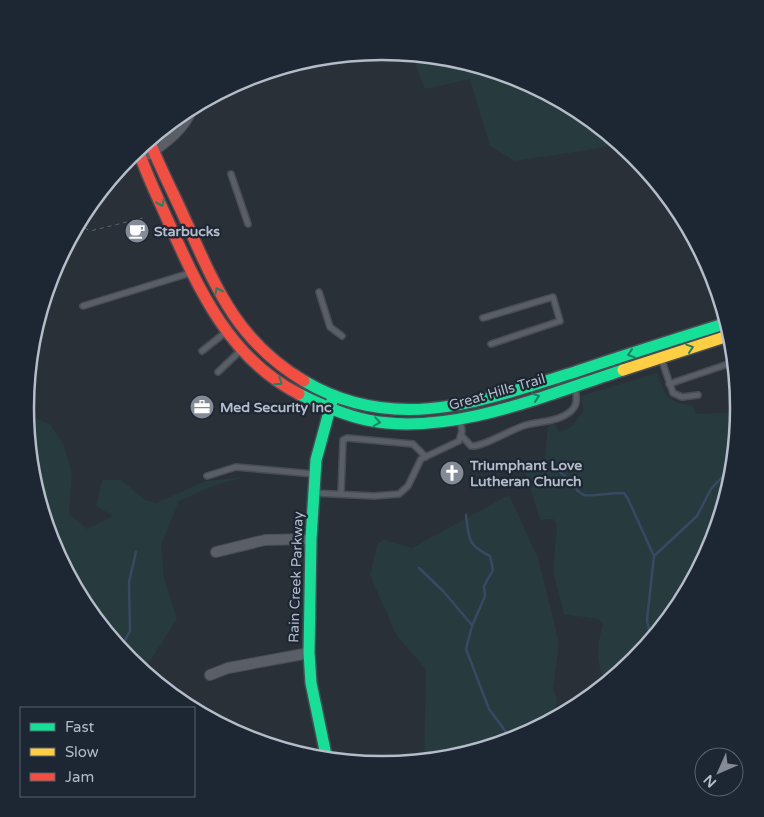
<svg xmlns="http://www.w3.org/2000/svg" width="764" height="817" font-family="'Varela Round',sans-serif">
<rect width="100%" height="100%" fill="#2a3038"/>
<path fill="#273a3e" d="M 412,55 C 472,60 531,78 581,112 C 594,121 606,133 619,143 L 594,149 L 515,161 L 490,146 L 470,79 L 425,89 Z
M 657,373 C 665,397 667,401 692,406 L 696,414 L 730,413 L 738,421 C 736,440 736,459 732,478 C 717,558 668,633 606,684 C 596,665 596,645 603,625 L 599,619 L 564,614 L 553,572 L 557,525 L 553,519 L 540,520 L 525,470 L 537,460 L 544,465 L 548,426 L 554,423 L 559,432 L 570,428 L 584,411 L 581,396 Z
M 26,414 L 51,425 L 63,444 L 72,473 L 69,514 L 87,529 L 113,516 L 96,506 L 102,480 L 121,480 L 145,500 L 156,503 L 206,481 L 245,477 L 215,485 L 179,501 L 161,545 L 164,578 L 177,619 L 143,672 C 86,625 49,551 32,479 C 27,459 28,435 26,414 Z
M 509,495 L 538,558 L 559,643 L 553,689 L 557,698 L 554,717 L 556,719 C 514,741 472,757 424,761 L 426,669 L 397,636 L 370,575 L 378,543 L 384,540 L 412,548 Z"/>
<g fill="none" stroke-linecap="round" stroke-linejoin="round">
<path stroke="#384963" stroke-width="2.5" d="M 558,470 C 567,476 574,491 584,495 C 590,497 614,492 624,493 L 628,499 L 654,556 L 647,620 L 651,640
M 37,495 L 39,491
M 466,515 C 469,538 467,545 490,556 L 493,570 L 484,586 L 485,596 L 472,626 L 466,649 L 489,709 L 512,740
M 654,556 L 697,516 L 711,489 L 733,465
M 419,568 L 443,591 L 472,625
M 120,649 L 130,631 L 129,582 L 136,552"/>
<defs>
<path id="lane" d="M 231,174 L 248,224
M 319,292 L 330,327 L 342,336
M 83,306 L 190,273
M 483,318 L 553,297 L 560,321 L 491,344
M 202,351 L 226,332
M 661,358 L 673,393 L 682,397 L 698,395
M 218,372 L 239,352
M 669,384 L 734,362
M 461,435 L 471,446 C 484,447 511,429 526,425 C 540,421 559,422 571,411 C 579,404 576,395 575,386
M 207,476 L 236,467 L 314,474
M 314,493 L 374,496 L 399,494 L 408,486 L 421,459 L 459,441 L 462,431 L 460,420
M 341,494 L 343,440 L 347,438 L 413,444 L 426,457"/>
<path id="street" d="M 149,154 C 168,141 184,129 193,107
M 216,552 L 265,540 L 311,539
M 210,675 L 228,668 L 309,653"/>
<path id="fast" d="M 304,381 C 395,435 482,401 575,372 C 625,355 676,339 727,323
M 299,394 C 321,405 343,415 367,420 C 449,437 546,395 623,370
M 327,760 L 311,683 L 309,653 L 311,539 L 316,460 L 332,401"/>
<path id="slow" d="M 623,370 L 731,335"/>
<path id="jam" d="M 149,140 C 161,170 176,198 189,228 C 218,293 240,343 304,381
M 138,149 C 146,174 158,198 169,223 C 199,290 230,359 299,394"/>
</defs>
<use href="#lane" stroke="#484c53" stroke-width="8"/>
<use href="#street" stroke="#484c53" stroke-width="12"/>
<use href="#fast" stroke="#484c53" stroke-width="14"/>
<use href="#slow" stroke="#484c53" stroke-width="14"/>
<use href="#jam" stroke="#484c53" stroke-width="14"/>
<path stroke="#5d636a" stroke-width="1" stroke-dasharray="4 4" stroke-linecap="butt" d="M 78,224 L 90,231 L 143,218"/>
<use href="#lane" stroke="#5a5e66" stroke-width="5"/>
<use href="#street" stroke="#5a5e66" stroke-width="10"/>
<use href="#fast" stroke="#16e098" stroke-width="11"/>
<use href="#slow" stroke="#ffcf43" stroke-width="11"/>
<use href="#jam" stroke="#f24e42" stroke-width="11"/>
</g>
<defs><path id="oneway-chevron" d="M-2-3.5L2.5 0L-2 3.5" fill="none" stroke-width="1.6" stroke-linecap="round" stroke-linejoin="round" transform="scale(1.25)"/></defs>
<g stroke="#1a8366">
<use href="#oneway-chevron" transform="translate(161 203) rotate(67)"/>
<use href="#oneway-chevron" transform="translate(218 291) rotate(-116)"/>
<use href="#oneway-chevron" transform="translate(690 348) rotate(-18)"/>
<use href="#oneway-chevron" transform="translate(631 354) rotate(162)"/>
<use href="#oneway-chevron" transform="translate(279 382) rotate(33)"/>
<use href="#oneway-chevron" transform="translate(536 397) rotate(-18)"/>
<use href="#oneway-chevron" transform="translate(377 422) rotate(8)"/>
</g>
<defs>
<symbol id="cafe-disc" viewBox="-11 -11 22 22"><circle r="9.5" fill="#848b96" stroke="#1d2633"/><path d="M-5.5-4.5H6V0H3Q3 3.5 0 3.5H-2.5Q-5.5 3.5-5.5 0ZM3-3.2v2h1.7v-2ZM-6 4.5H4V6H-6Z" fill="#fff"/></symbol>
<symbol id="office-disc" viewBox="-11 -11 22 22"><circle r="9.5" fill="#848b96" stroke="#1d2633"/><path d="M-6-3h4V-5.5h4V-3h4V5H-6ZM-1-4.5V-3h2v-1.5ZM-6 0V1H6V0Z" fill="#fff"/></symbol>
<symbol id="church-disc" viewBox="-11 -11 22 22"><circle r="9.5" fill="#848b96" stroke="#1d2633"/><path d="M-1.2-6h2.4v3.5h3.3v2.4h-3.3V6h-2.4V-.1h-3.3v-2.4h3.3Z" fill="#fff"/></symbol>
</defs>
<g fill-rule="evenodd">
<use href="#cafe-disc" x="123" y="217" width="28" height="28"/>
<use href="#office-disc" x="188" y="393" width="28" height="28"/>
<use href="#church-disc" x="438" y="459" width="28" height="28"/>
</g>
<g text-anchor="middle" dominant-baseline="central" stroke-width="4.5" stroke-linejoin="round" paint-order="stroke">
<g font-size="14" font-weight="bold" fill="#b4bcc9" stroke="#1d2633" text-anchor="start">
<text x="154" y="231">Starbucks</text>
<text x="220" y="407">Med Security Inc</text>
<text x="470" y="465">Triumphant Love<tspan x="470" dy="16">Lutheran Church</tspan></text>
</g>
<g font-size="14" fill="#b4bcc9" stroke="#1d2633">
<text transform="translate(497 392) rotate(-16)">Great Hills Trail</text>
<text transform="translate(296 577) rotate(-88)">Rain Creek Parkway</text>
</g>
</g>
<path d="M0 0H764V817H0ZM34 408a348 348 0 1 1 696 0a348 348 0 1 1-696 0Z" fill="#1d2633" fill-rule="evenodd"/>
<path fill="none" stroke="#b4bcc9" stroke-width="2.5" d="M34 408a348 348 0 1 1 696 0a348 348 0 1 1-696 0Z"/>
<rect x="20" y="707" width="175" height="90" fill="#1d2633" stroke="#59626f"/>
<rect x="30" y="723" width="25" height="8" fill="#16e098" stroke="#59626f"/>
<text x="65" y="732" font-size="15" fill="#b4bcc9">Fast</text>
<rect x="30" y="748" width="25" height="8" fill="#ffcf43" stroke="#59626f"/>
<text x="65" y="757" font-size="15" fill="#b4bcc9">Slow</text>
<rect x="30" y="773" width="25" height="8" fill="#f24e42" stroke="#59626f"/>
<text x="65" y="782" font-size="15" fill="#b4bcc9">Jam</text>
<g transform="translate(719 772) rotate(225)"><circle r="24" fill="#1d2633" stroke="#59626f"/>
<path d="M0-4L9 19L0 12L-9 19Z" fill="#848b96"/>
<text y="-8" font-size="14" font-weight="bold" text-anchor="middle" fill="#b4bcc9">N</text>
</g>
</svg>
